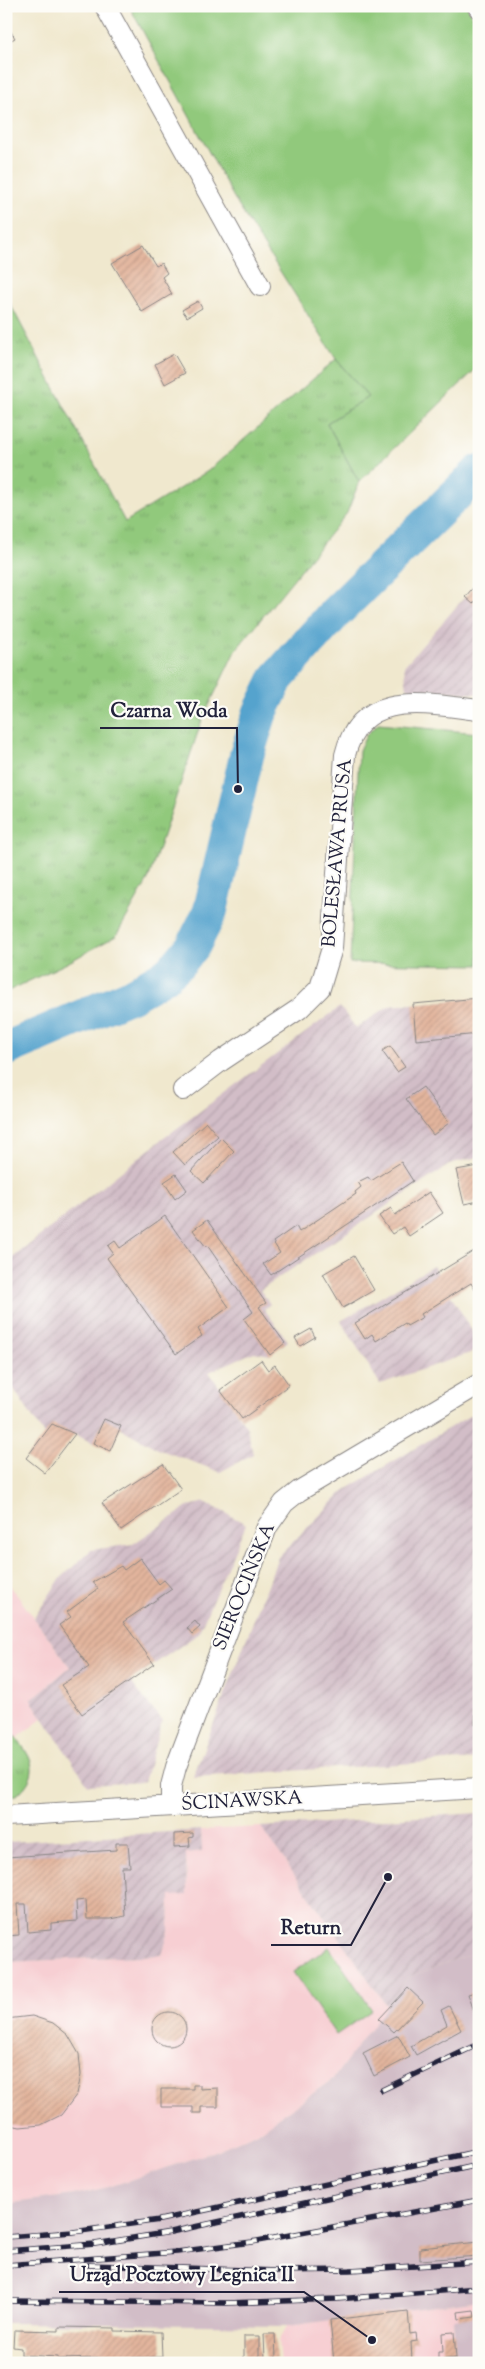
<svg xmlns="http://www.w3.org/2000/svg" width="485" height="2369" font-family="'Sorts Mill Goudy',serif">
<defs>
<pattern id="industrial-furrows" width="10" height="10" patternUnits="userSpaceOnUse" patternTransform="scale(1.25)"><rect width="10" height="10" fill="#d2bdc7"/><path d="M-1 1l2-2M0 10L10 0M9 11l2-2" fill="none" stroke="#b4a2ac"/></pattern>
<pattern id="grass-tufts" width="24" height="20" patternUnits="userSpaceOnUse" patternTransform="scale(1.25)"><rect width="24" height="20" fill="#91c97c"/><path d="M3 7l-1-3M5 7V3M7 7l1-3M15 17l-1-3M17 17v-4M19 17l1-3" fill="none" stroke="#7dac6c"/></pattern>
<pattern id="building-hatch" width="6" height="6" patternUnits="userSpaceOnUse" patternTransform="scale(1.25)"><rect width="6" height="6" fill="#e3b59d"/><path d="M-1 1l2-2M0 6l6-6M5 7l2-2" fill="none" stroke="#c29b88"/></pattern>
</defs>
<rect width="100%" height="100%" fill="#fdfcf7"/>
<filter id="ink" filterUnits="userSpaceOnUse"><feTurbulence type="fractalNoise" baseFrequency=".02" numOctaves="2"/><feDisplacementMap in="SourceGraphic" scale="10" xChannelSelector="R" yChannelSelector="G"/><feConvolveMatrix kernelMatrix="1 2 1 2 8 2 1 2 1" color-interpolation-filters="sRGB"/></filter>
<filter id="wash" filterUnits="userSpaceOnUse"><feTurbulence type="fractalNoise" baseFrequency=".0096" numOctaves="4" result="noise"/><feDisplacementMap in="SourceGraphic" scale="20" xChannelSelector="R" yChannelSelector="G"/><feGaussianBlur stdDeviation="1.12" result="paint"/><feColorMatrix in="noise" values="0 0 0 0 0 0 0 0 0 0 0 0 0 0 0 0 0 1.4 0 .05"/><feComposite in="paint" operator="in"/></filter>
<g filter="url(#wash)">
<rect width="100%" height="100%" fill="#f0e8ce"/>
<path fill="#f7cfd3" d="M 6,1580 L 70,1667 L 31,1700 L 43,1718 L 6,1747 Z
M 261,1827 L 387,2006 L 333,2079 L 258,2132 L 213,2152 L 109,2187 L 74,2195 L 6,2204 L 6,1962 L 162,1955 L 169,1931 L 170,1895 L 187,1895 L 186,1853 L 202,1851 L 201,1830 Z
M 479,2300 L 479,2316 L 453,2320 L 456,2358 L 400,2363 L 280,2363 L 278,2341 L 287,2326 Z"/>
<path fill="url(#industrial-furrows)" d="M 479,581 L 479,694 L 407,688 L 404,666 Z
M 479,998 L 479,1157 L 452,1163 L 260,1290 L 270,1304 L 264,1309 L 288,1341 L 270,1355 L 254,1352 L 209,1372 L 247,1428 L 253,1454 L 220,1472 L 158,1449 L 104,1419 L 93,1443 L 53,1424 L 44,1435 L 6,1377 L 6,1263 L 156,1144 L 340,1007 L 356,1028 L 389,1006 Z
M 433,1266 L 479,1342 L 479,1350 L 380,1384 L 341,1321 Z
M 479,1410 L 479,1759 L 193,1777 L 278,1557 L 344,1491 Z
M 205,1502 L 246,1524 L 198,1634 L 130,1681 L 162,1721 L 144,1782 L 88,1785 L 31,1700 L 70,1667 L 34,1618 L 60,1579 L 91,1550 L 133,1544 L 189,1506 Z
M 479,1813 L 479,1951 L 408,1977 L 387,2006 L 261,1827 Z
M 201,1830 L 202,1851 L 186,1853 L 187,1895 L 170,1896 L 169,1931 L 162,1955 L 6,1962 L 6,1844 L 8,1842 Z"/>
<path fill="#d2bdc7" d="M 479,1951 L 479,2300 L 287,2326 L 6,2323 L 6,2204 L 74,2195 L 109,2187 L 213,2152 L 258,2132 L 333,2079 L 408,1977 Z
M 479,2316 L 479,2356 L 456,2358 L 453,2319 Z"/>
<path fill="url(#grass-tufts)" stroke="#5a765c" d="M 6,296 L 125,522 L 208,471 L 336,359 L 368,397 L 327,423 L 359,482 L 347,513 L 235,651 L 202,720 L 148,880 L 116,936 L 67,963 L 6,992 Z
M 6,1728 C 12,1731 16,1738 20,1743 C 36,1763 37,1777 17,1795 L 6,1796 Z"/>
<path fill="#91c97c" stroke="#5a765c" d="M 129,6 L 467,6 L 479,28 L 479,366 L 359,482 L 327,423 L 368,397 L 336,359 L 238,205 Z
M 378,724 L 479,733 L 479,965 L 350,963 L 359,750 L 367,734 Z
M 329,1947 L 372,2010 L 336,2035 L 293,1972 Z"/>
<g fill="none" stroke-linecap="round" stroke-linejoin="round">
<path stroke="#54a3cd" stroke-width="35" d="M 6,1049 L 130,996 L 163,977 L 177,965 L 193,946 L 210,912 L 247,754 L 260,713 L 277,678 L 334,614 L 479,472"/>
</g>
<g id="blocks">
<path fill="url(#building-hatch)" d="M 6,24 L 15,38 L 6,43 Z
M 143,245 L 156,266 L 161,263 L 167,273 L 162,277 L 172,294 L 142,312 L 112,263 Z
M 198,301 L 202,308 L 187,317 L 182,310 Z
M 174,354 L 185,373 L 165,384 L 155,364 Z
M 479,581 L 479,598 L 473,604 L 465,597 Z
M 479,998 L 479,1034 L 416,1040 L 413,1004 Z
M 390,1046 L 405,1067 L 397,1072 L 382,1051 Z
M 423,1087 L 449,1123 L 433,1135 L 406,1099 Z
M 206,1122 L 218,1136 L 185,1165 L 173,1152 Z
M 221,1138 L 234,1151 L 204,1183 L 191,1171 Z
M 401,1162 L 413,1181 L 271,1275 L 263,1264 L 280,1253 L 273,1242 L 296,1226 L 299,1232 L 356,1194 L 355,1192 L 361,1187 L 358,1182 L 368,1177 L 371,1181 Z
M 479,1166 L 479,1201 L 464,1204 L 456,1170 Z
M 176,1174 L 187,1190 L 175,1199 L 164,1182 Z
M 429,1192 L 443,1213 L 409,1236 L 403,1227 L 392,1234 L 379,1216 L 391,1208 L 395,1215 Z
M 165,1216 L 229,1307 L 198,1329 L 202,1336 L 176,1354 L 107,1258 L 113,1253 L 108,1246 L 115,1241 L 120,1248 Z
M 207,1220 L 266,1303 L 259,1307 L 285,1343 L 270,1355 L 244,1319 L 253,1312 L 207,1245 L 206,1247 L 193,1230 Z
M 479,1248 L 479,1296 L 471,1283 L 421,1314 L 423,1317 L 407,1326 L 405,1323 L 376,1341 L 372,1334 L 365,1339 L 355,1323 Z
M 354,1256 L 374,1290 L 343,1308 L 323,1274 Z
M 311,1329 L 315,1337 L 300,1346 L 295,1338 Z
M 261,1360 L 268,1370 L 275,1365 L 289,1385 L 242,1419 L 220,1390 Z
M 104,1419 L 121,1426 L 110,1451 L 93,1443 Z
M 52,1424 L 75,1434 L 45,1473 L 26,1458 Z
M 163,1464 L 181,1489 L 121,1530 L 102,1503 Z
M 140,1558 L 159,1584 L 164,1580 L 172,1589 L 123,1622 L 154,1664 L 82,1714 L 61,1685 L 89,1667 L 59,1625 L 71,1617 L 67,1612 L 98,1589 L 93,1582 L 121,1566 L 124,1570 Z
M 195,1621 L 200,1627 L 192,1634 L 187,1628 Z
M 477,1676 L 479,1676 L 479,1725 L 475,1725 Z
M 193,1833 L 193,1837 L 189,1838 L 190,1846 L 174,1847 L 174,1834 Z
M 116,1843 L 128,1843 L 130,1867 L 122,1867 L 125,1916 L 110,1919 L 87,1919 L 86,1900 L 76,1901 L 77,1921 L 51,1923 L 51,1930 L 28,1932 L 26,1904 L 17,1904 L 19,1935 L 6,1936 L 6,1857 L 116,1850 Z
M 408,1988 L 423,2002 L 394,2032 L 379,2019 Z
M 479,1991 L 479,2025 L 468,1994 Z
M 449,2006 L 461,2030 L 416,2055 L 411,2046 L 447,2025 L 441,2010 Z
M152 2029a17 17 0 1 1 34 0a17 17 0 1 1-34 0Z
M 32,2016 L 53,2023 L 68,2035 L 79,2054 L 81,2075 L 77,2094 L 61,2115 L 41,2125 L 20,2127 L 6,2124 L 6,2019 Z
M 398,2035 L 410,2057 L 374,2076 L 363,2053 Z
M 193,2085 L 200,2085 L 200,2089 L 218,2088 L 218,2107 L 201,2107 L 201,2113 L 193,2113 L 193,2107 L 161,2107 L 161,2089 L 193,2089 Z
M 479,2242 L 479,2256 L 420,2260 L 420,2248 Z
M 474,2310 L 475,2317 L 459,2319 L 458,2312 Z
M 408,2311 L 410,2334 L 416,2333 L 417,2341 L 411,2342 L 412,2362 L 334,2363 L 330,2320 Z
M 59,2327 L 115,2328 L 115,2331 L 161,2332 L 162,2357 L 58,2359 L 58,2357 L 21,2355 L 21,2348 L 13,2347 L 14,2330 L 59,2331 Z
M 454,2332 L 456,2358 L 438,2360 L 438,2352 L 443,2352 L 442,2333 Z
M 264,2334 L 275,2334 L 276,2359 L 265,2360 Z
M 244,2336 L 259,2336 L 259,2359 L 244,2360 Z"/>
</g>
</g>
<g filter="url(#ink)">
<use href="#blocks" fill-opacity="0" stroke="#898584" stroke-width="1"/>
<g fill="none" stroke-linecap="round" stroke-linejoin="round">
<defs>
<path id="minor" d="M 105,6 L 260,286
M 478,6 L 479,8
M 183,1090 L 221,1061 L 299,1009 L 320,988 L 332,948 L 345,755 C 361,688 426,704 479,710
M 171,1806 L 171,1786 L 176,1767 L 267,1527 L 284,1503 L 299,1491 L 479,1384
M 6,1816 L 479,1788"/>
</defs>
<use href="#minor" stroke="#898584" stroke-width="22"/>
<use href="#minor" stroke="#fff" stroke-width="20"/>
<defs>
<path id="rail" d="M 382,2090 L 479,2044
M 6,2237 L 73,2232 L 160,2220 L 479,2151
M 6,2251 L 95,2244 L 171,2232 L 479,2165
M 6,2265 L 177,2252 L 252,2242 L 479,2200
M 89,2265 L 276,2271 L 350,2270 L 479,2262
M 6,2301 L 227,2303 L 337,2299 L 479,2288"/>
</defs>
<use href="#rail" stroke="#22223b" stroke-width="5.5"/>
<use href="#rail" stroke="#fdfcf7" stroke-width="4" stroke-dasharray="11" stroke-linecap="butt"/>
</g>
</g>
<g text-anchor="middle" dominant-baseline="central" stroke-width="4.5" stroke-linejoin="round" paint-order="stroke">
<g font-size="19" fill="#22223b" stroke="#fdfcf7">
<text transform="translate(338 853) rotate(-85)">BOLESŁAWA PRUSA</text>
<text transform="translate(245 1587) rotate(-68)">SIEROCIŃSKA</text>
<text transform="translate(242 1802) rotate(-3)">ŚCINAWSKA</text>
</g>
</g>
<path fill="none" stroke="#22223b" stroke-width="2" d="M238 789L237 728H100M388 1877L351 1945H271M372 2340L304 2292H59"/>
<g fill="#22223b" stroke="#fdfcf7" stroke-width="2">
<circle cx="238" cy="789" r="5"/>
<circle cx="388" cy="1877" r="5"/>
<circle cx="372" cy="2340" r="5"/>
</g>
<g font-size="20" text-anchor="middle" font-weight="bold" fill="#22223b" stroke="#fdfcf7" stroke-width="4.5" stroke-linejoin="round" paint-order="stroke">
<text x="169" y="717">Czarna Woda</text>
<text x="311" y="1934">Return</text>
<text x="182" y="2281">Urząd Pocztowy Legnica II</text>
</g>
<rect width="485" height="2369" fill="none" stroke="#fdfcf7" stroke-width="25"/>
</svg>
